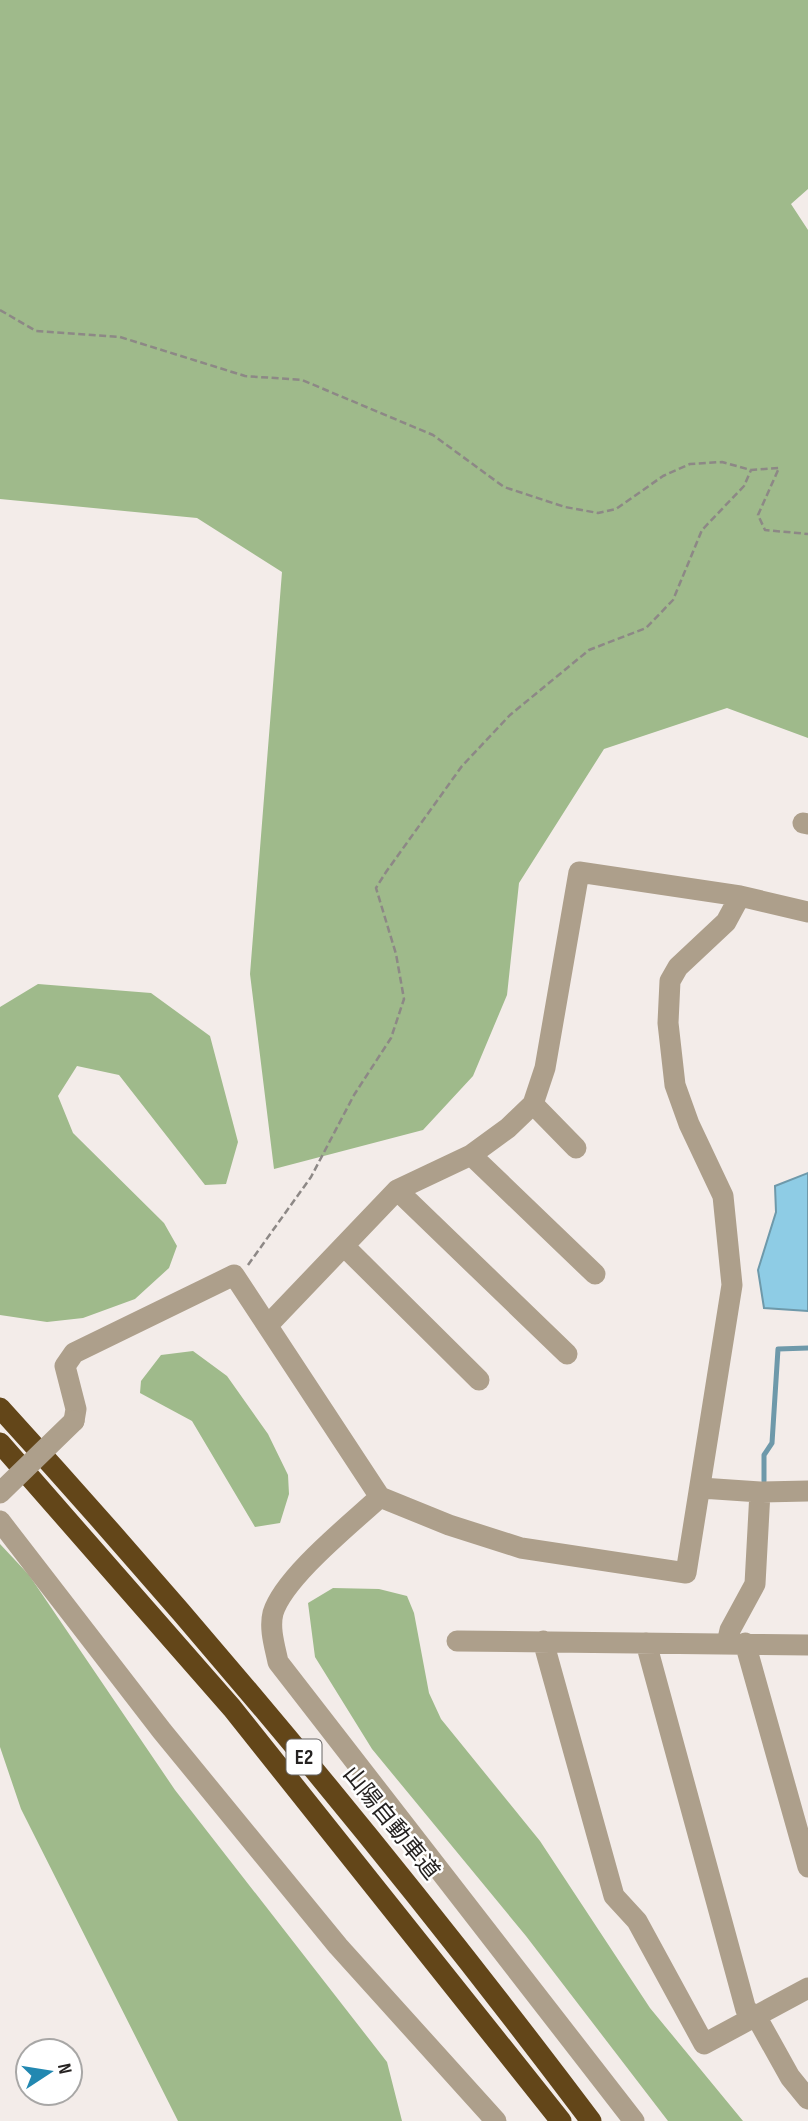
<svg xmlns="http://www.w3.org/2000/svg" width="808" height="2121" font-family="'Sofia Sans Condensed','Noto Sans JP',sans-serif">
<rect width="100%" height="100%" fill="#f3ece9"/>
<path fill="#9fba8b" d="M 0,0 L 808,0 L 808,189 L 791,204 L 808,230 L 808,738 L 727,708 L 604,749 L 519,883 L 507,995 L 473,1076 L 423,1130 L 274,1169 L 250,974 L 282,572 L 197,518 L 0,499 Z
M 38,984 L 151,993 L 210,1036 L 238,1142 L 226,1184 L 205,1185 L 119,1075 L 77,1066 L 58,1096 L 73,1133 L 164,1223 L 177,1246 L 169,1268 L 135,1299 L 83,1318 L 47,1322 L 0,1315 L 0,1007 Z
M 193,1351 L 227,1376 L 268,1434 L 288,1475 L 289,1494 L 280,1523 L 255,1527 L 192,1421 L 140,1393 L 141,1381 L 161,1355 Z
M 0,1544 L 29,1575 L 175,1790 L 387,2062 L 402,2121 L 178,2121 L 21,1809 L 0,1747 Z
M 333,1588 L 379,1589 L 407,1596 L 414,1613 L 429,1693 L 441,1719 L 540,1841 L 650,2008 L 743,2121 L 668,2121 L 526,1936 L 372,1749 L 315,1657 L 308,1603 Z"/>
<path fill="#8ecce5" stroke="#6e99aa" stroke-width="2" d="M 808,1173 L 808,1311 L 764,1308 L 758,1270 L 776,1212 L 775,1186 Z"/>
<g fill="none" stroke-linecap="round" stroke-linejoin="round">
<path stroke="#6e99aa" stroke-width="5" d="M 764,1481 L 764,1455 L 772,1443 L 778,1349 L 808,1348"/>
<path stroke="#8d8886" stroke-width="2.5" stroke-dasharray="7 3.5" stroke-linecap="butt" d="M 0,310 L 36,331 L 120,337 L 245,376 L 302,380 L 433,435 L 504,487 L 565,507 L 598,513 L 616,509 L 663,476 L 690,464 L 722,462 L 751,470 L 779,468 L 758,515 L 765,530 L 808,534
M 248,1265 L 311,1177 L 354,1095 L 391,1038 L 404,999 L 396,954 L 376,888 L 386,872 L 462,766 L 510,715 L 589,650 L 646,628 L 673,600 L 702,530 L 744,486 L 751,470"/>
<path stroke="#ad9f8b" stroke-width="21" d="M 803,823 L 808,824
M 533,1104 L 576,1148
M 471,1155 L 595,1274
M 397,1190 L 567,1354
M 344,1246 L 479,1380
M 269,1324 L 397,1190 L 471,1155 L 508,1128 L 533,1104 L 545,1068 L 579,872 L 740,896 L 808,912
M 74,1421 L 76,1409 L 65,1366 L 74,1353 L 234,1275 L 380,1497 L 449,1525 L 521,1548 L 686,1573 L 732,1285 L 723,1196 L 689,1124 L 675,1085 L 668,1023 L 670,981 L 678,967 L 726,922 L 740,896
M 701,1488 L 760,1492 L 755,1584 L 730,1630 L 727,1643
M 760,1492 L 808,1491
M 380,1497 C 352,1523 284,1577 273,1613 C 269,1629 275,1647 278,1662 L 634,2121
M 0,1521 L 162,1731 L 338,1946 L 496,2121
M 457,1641 L 808,1645
M 543,1641 L 614,1896 L 637,1921 L 704,2044 L 808,1988
M 646,1643 L 746,2010 L 756,2016 L 790,2077 L 808,2099
M 745,1643 L 808,1867"/>
<path stroke="#634619" stroke-width="21" d="M 0,1408 C 208,1636 405,1874 591,2121
M 0,1443 L 232,1708 L 561,2121"/>
<path stroke="#ad9f8b" stroke-width="21" d="M 0,1493 L 74,1421"/>
</g>
<g text-anchor="middle" dominant-baseline="central" stroke-width="5" stroke-linejoin="round" paint-order="stroke">
<rect fill="#fff" stroke="#666464" stroke-width="2" x="286.5" y="1739.5" width="35" height="35" rx="5"/>
<g font-size="21" font-weight="bold" fill="#252221">
<text x="304" y="1757">E2</text>
</g>
<g font-size="23" fill="#252221" stroke="#fff">
<text transform="translate(391 1823) rotate(51)">山陽自動車道</text>
</g>
</g>
<g transform="translate(49 2072) rotate(78)"><circle r="33" fill="#ffffff" stroke="#a8a7a6" stroke-width="2"/>
<path d="M0-5L12 26L0 18L-12 26Z" fill="#2288b1"/>
<text y="-10" font-size="19" font-weight="bold" text-anchor="middle" fill="#252221">N</text>
</g>
</svg>
